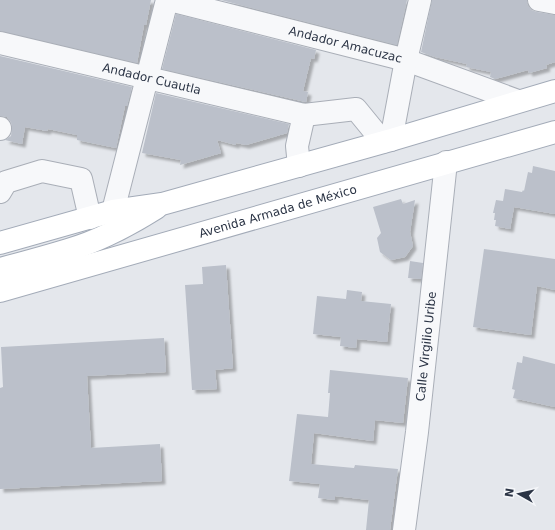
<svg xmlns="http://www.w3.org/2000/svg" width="555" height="530" font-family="'DejaVu Sans',sans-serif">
<defs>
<filter id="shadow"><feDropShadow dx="3.5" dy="3.5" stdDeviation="1" flood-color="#0004"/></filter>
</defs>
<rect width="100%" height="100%" fill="#e4e7ec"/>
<path fill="#bbc0ca" filter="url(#shadow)" d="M 0,0 L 151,0 L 146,25 L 144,25 L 137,63 L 0,31 Z
M 221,0 L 407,0 L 397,45 Z
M 432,0 L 527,0 L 527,4 L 531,10 L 537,12 L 555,15 L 555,62 L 546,65 L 547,68 L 529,73 L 528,70 L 495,79 L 490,77 L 491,72 L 466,67 L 467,64 L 435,57 L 421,52 Z
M 176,14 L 316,50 L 314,59 L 311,58 L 303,91 L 308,92 L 306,102 L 162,69 Z
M 0,56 L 132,87 L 127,106 L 125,106 L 116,148 L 77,140 L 77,135 L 48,129 L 47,131 L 25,127 L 22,144 L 5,140 L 11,136 L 12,128 L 11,122 L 7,117 L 0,116 Z
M 156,93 L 289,124 L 287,133 L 246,145 L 236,143 L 236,145 L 217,140 L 221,153 L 180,165 L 181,160 L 142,153 Z
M 533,166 L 555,171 L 555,214 L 514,207 L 510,229 L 495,226 L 496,220 L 494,220 L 495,213 L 493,213 L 496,200 L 503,201 L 505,189 L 522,192 L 523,190 L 524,191 L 528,172 L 532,173 Z
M 401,199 L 403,204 L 415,200 L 410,232 L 413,246 L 405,257 L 391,260 L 380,252 L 377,238 L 381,233 L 373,207 Z
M 484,249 L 555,259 L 555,290 L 537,286 L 531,335 L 473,327 Z
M 410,261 L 423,263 L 421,279 L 408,278 Z
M 226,265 L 233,368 L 215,370 L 217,389 L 192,390 L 185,285 L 203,284 L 202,267 Z
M 347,290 L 362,292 L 361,301 L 391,304 L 387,342 L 357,339 L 356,348 L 340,346 L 341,337 L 313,334 L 317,296 L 346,299 Z
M 164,338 L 166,372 L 87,376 L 91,448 L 160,444 L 162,481 L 0,489 L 0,388 L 3,387 L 1,347 Z
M 523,356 L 555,364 L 555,407 L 513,398 L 515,390 L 512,389 L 517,362 L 522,363 Z
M 330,370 L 408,378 L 403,423 L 375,420 L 373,441 L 314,433 L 311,464 L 354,468 L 355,465 L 398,469 L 390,530 L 366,530 L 369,500 L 335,496 L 335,500 L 318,498 L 320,484 L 289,481 L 297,414 L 328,417 L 330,393 L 328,393 Z"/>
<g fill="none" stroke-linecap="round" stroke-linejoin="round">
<defs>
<g id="minor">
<path id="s1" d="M 170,0 L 406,60 L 518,101"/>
<path d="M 539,0 L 555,3"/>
<path id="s2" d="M 0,43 L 304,115 L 356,109 L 383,142"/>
<path d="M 0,129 L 0,128"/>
<path d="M 391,140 L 406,60 L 420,0"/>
<path d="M 299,166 L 297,146 L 304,115"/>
<path d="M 0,192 L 6,182 L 42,171 L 81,179 L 90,218"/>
<path d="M 113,211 L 167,0"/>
<path id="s3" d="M 404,530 L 417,432 L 446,162"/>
</g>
<g id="major">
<path d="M 0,243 L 113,211 L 162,204 L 391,140 L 555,91"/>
<path d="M 0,269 C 23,263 45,257 68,250 C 99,241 129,225 156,208"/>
<path id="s4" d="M 0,291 L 555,132"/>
</g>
</defs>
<use href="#minor" stroke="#a9aeb7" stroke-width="24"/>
<use href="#major" stroke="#a3abb8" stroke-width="24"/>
<use href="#minor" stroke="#f7f8fa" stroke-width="22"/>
<use href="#major" stroke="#fff" stroke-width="22"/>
</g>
<g text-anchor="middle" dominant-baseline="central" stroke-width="3" stroke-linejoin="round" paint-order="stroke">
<g font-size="12" fill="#2b3445" stroke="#f4f6f9">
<text stroke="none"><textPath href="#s1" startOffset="181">Andador Amacuzac</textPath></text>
<text stroke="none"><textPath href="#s2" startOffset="156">Andador Cuautla</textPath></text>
<text stroke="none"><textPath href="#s4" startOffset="289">Avenida Armada de México</textPath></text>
<text stroke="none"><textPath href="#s3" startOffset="185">Calle Virgilio Uribe</textPath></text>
</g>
</g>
<g transform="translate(519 494) rotate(278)" stroke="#f4f6f9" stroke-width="3" paint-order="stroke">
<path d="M0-3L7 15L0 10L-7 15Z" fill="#2b3445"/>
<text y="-6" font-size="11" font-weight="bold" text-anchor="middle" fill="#2b3445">N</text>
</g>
</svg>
